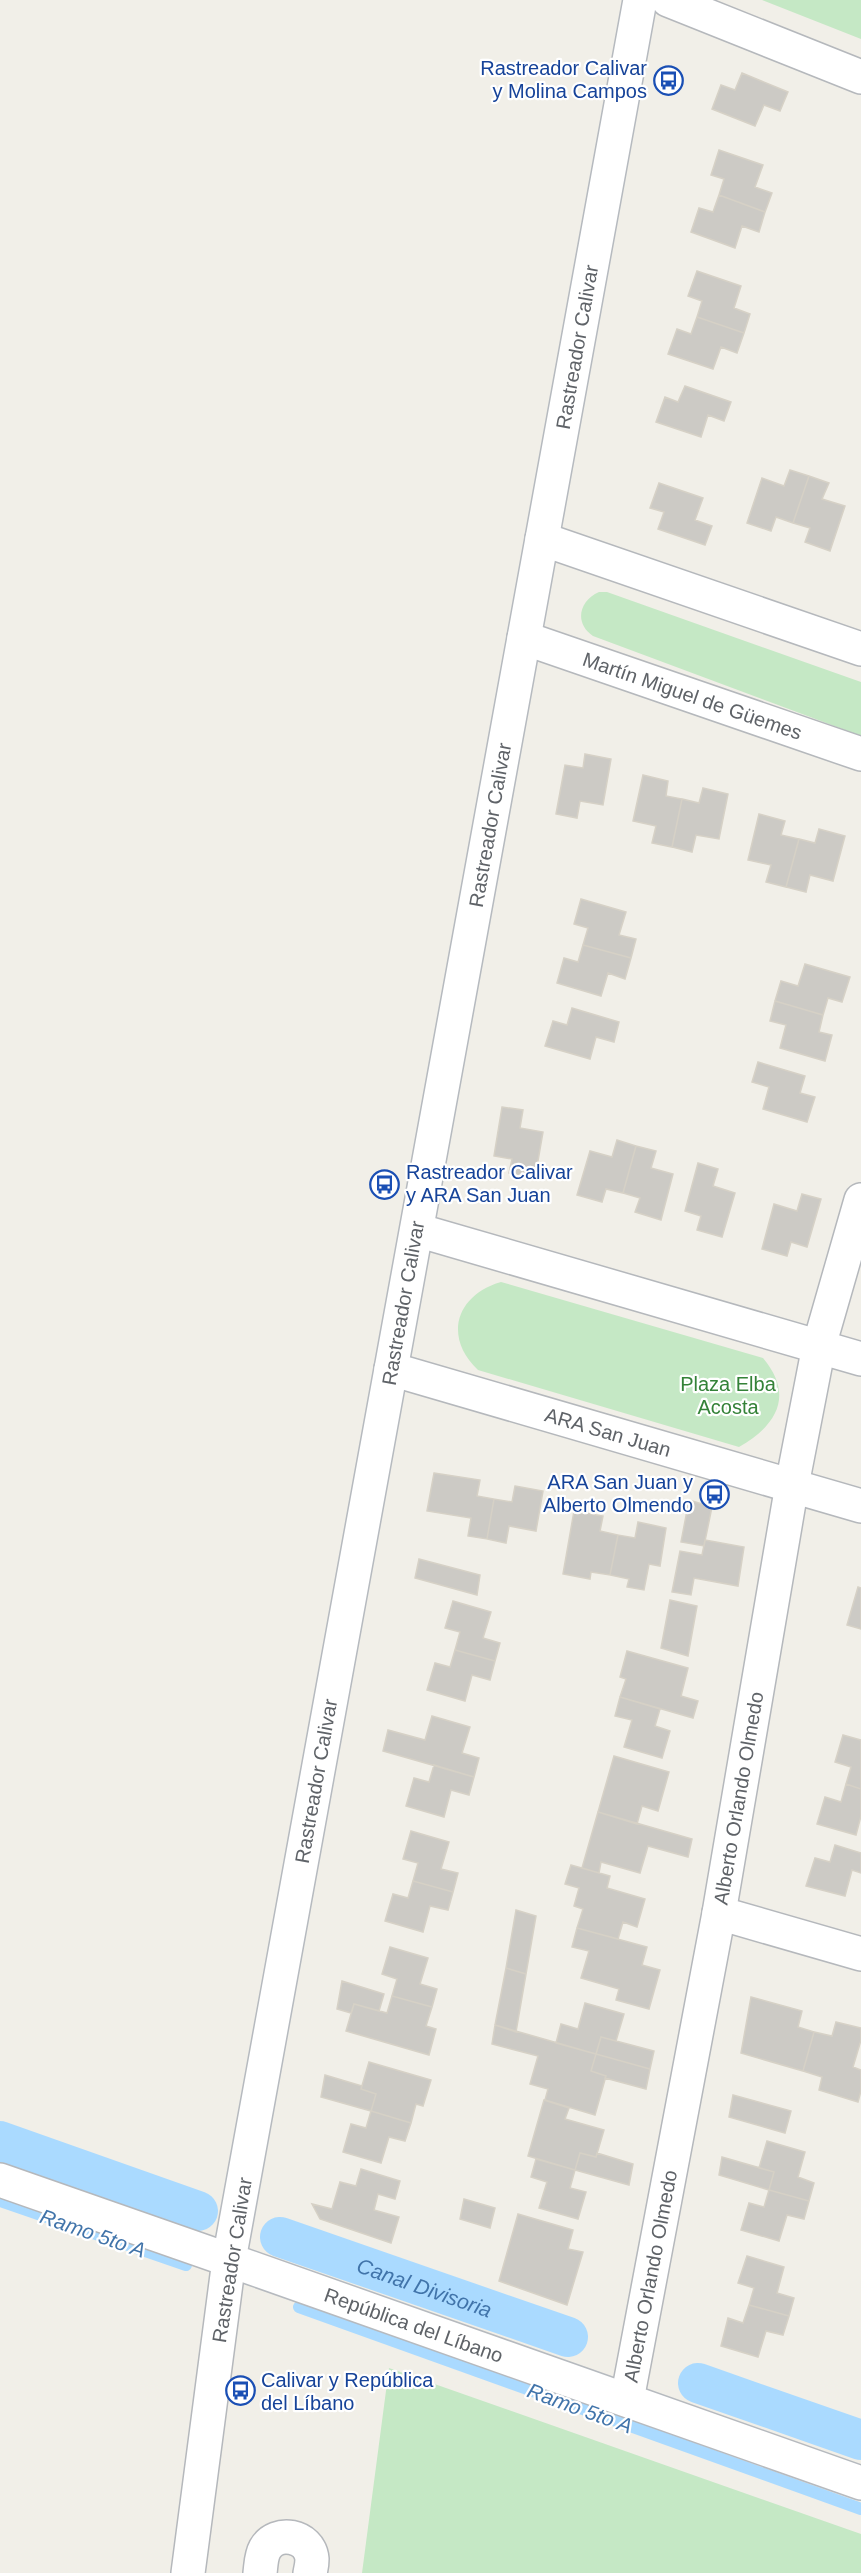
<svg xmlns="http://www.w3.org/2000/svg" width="861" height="2573" font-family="Helvetica,sans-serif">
<rect width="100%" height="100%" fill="#f1efe8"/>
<path fill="#c5e8c5" d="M 762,0 L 861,0 L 861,39 Z
M 599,592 L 607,592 L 861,682 L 861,736 L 593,636 C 574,623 579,601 599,592 Z
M 501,1282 L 763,1358 C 795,1396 776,1426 739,1447 L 478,1370 C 443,1337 456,1295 501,1282 Z
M 389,2368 L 861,2534 L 861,2573 L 362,2573 Z"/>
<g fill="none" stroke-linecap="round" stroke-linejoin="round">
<path stroke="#aadaff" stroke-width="12" d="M 0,2201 L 186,2265
M 299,2307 L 861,2509"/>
<g stroke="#aadaff" stroke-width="40">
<path d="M 0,2141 L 198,2211"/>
<path id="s1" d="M 280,2237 L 568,2337"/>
<path d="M 698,2383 L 861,2440"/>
</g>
</g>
<path fill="#cccac5" stroke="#d6d1c6" stroke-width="1.5" d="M 742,73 L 788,92 L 780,111 L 764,105 L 755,126 L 712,109 L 721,85 L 735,90 Z
M 719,150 L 763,165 L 755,187 L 772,193 L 765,212 L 719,195 L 724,179 L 711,175 Z
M 719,195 L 765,212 L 759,232 L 742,226 L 735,248 L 691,232 L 699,208 L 713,212 Z
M 697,271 L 741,286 L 734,308 L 750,314 L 744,333 L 697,317 L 702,301 L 688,296 Z
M 697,317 L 744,333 L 737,353 L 721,347 L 713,369 L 668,354 L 677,329 L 691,334 Z
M 685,386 L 731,402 L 724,421 L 708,415 L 701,437 L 656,422 L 665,397 L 678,402 Z
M 790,470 L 809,476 L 793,523 L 776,517 L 771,531 L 747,523 L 762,478 L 784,486 Z
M 809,476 L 829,483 L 822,499 L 845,506 L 830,551 L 805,542 L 810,528 L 793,523 Z
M 659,483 L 703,498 L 695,520 L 712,526 L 705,545 L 658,529 L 664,512 L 650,508 Z
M 585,754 L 611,759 L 603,805 L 580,801 L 577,818 L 556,814 L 565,765 L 583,768 Z
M 643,775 L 668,781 L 666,796 L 682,799 L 672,847 L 652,843 L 656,826 L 633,821 Z
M 703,788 L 728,794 L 719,839 L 696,835 L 692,852 L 672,847 L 682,799 L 699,803 Z
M 759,814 L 785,821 L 781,835 L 799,839 L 786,887 L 766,882 L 771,865 L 748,860 Z
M 819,829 L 845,836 L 833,881 L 810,875 L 806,892 L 786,887 L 799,839 L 815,843 Z
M 581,899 L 626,912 L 619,935 L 636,939 L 631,958 L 583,945 L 588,928 L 574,924 Z
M 583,945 L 631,958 L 625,979 L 608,973 L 601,996 L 557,983 L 564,958 L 578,962 Z
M 805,964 L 850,977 L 842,1002 L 828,998 L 823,1015 L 775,1001 L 781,981 L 798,986 Z
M 775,1001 L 823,1015 L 819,1032 L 832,1035 L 825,1061 L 780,1048 L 786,1025 L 770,1021 Z
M 572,1008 L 619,1022 L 614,1042 L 596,1037 L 590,1059 L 545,1046 L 553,1021 L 567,1025 Z
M 758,1062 L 805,1076 L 800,1093 L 815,1097 L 807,1122 L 763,1109 L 769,1087 L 752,1082 Z
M 502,1107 L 523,1110 L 520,1128 L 543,1132 L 535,1178 L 509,1173 L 512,1159 L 494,1156 Z
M 617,1140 L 636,1146 L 623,1193 L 606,1189 L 602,1202 L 577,1195 L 590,1151 L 612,1157 Z
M 636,1146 L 656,1151 L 651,1168 L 673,1174 L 661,1220 L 635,1212 L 640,1198 L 623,1193 Z
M 698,1163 L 718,1169 L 713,1186 L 735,1193 L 722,1237 L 697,1230 L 701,1216 L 685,1211 Z
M 802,1194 L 821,1199 L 807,1247 L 791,1242 L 787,1256 L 762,1249 L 774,1204 L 797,1211 Z
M 434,1473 L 480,1480 L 477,1496 L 494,1499 L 487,1539 L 468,1536 L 471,1518 L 427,1511 Z
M 515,1486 L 543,1491 L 536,1531 L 509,1526 L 506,1543 L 487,1539 L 494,1499 L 512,1502 Z
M 689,1500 L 712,1507 L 704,1546 L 681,1542 Z
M 574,1511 L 603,1516 L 600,1531 L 618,1535 L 610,1575 L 591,1572 L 590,1579 L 563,1574 Z
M 638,1522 L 666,1528 L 660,1566 L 649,1564 L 644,1590 L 627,1587 L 629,1579 L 610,1575 L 618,1535 L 635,1538 Z
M 705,1540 L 744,1547 L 738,1586 L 694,1578 L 691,1595 L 672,1592 L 680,1551 L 702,1555 Z
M 419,1559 L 480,1575 L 477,1595 L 415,1578 Z
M 858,1587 L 861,1588 L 861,1629 L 847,1625 Z
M 670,1600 L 697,1606 L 688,1656 L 661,1648 Z
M 453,1601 L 491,1612 L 483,1638 L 500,1643 L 495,1661 L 455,1650 L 460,1632 L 445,1628 Z
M 455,1650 L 495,1661 L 490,1680 L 472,1675 L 465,1701 L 427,1690 L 435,1663 L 450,1667 Z
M 627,1651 L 688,1668 L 681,1696 L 698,1701 L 693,1718 L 620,1697 L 626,1679 L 620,1677 Z
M 620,1697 L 660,1709 L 655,1726 L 670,1731 L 662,1758 L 624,1747 L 632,1720 L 615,1716 Z
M 432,1716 L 470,1727 L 462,1753 L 479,1758 L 474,1777 L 383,1751 L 388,1730 L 425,1740 Z
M 843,1735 L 861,1740 L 861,1789 L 846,1784 L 851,1767 L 835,1762 Z
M 614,1756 L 669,1772 L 658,1811 L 642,1806 L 637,1824 L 598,1812 Z
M 434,1765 L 474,1777 L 469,1795 L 451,1790 L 444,1817 L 406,1806 L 414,1778 L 429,1782 Z
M 846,1784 L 861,1789 L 861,1816 L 856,1835 L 817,1824 L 825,1797 L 841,1802 Z
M 598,1812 L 692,1839 L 688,1857 L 648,1846 L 640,1873 L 601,1862 L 599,1873 L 582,1868 Z
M 411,1831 L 449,1842 L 441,1869 L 458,1873 L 453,1892 L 413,1881 L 418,1863 L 403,1859 Z
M 835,1845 L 861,1853 L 861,1873 L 852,1870 L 845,1896 L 806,1886 L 815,1858 L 830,1862 Z
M 571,1865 L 610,1876 L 607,1888 L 645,1899 L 637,1927 L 623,1922 L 618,1939 L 577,1928 L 583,1909 L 574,1906 L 579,1888 L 565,1884 Z
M 413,1881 L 453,1892 L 448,1910 L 430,1906 L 423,1932 L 385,1921 L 393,1894 L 408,1898 Z
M 516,1910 L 536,1916 L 526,1974 L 506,1968 Z
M 577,1928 L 647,1947 L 642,1965 L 660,1970 L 649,2009 L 616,2000 L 619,1989 L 581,1978 L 589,1951 L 572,1947 Z
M 390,1947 L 428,1958 L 420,1984 L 437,1989 L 432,2007 L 392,1996 L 397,1979 L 382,1974 Z
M 506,1968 L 526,1974 L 516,2032 L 495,2025 Z
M 342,1981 L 384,1994 L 379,2011 L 354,2004 L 351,2013 L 337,2009 Z
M 392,1996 L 432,2007 L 426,2026 L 436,2029 L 429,2055 L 346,2031 L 354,2004 L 387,2013 Z
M 751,1997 L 802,2011 L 798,2027 L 814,2032 L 803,2071 L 741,2053 Z
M 585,2003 L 624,2014 L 616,2041 L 601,2037 L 596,2054 L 556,2043 L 561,2024 L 578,2029 Z
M 836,2022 L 861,2028 L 861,2040 L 853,2067 L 861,2070 L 861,2091 L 858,2102 L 819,2090 L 822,2077 L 803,2071 L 814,2032 L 832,2036 Z
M 495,2025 L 596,2054 L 591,2071 L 606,2076 L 595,2115 L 545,2100 L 548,2089 L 530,2084 L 538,2056 L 492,2044 Z
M 601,2037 L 654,2051 L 650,2069 L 596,2054 Z
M 596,2054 L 650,2069 L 646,2089 L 605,2078 L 606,2076 L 591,2071 Z
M 369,2062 L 431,2080 L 423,2106 L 416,2104 L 411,2123 L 371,2111 L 376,2094 L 361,2089 Z
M 325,2075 L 362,2086 L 361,2089 L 376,2094 L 371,2111 L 321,2097 Z
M 733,2095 L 791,2111 L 785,2133 L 729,2117 Z
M 544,2100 L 569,2108 L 565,2119 L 604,2130 L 596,2157 L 580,2153 L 575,2170 L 528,2156 Z
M 371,2111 L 411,2123 L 405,2141 L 389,2137 L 381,2163 L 343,2152 L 351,2124 L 366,2128 Z
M 767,2141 L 805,2152 L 798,2177 L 814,2183 L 809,2201 L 769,2190 L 774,2172 L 759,2168 Z
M 580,2153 L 596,2157 L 597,2153 L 633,2164 L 629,2185 L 575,2170 Z
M 722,2157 L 774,2172 L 769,2190 L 719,2175 Z
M 536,2159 L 575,2170 L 570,2188 L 586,2192 L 578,2219 L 539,2208 L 547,2182 L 531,2177 Z
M 361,2169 L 400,2181 L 395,2199 L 378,2194 L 374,2210 L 399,2217 L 391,2243 L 320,2219 L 312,2204 L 332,2209 L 340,2182 L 356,2186 Z
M 769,2190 L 809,2201 L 804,2219 L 787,2215 L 779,2241 L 741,2230 L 749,2203 L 764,2207 Z
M 464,2199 L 495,2208 L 490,2228 L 460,2219 Z
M 518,2214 L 573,2230 L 568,2249 L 583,2252 L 567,2305 L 499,2281 Z
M 747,2256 L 784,2267 L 777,2293 L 794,2298 L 789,2316 L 749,2305 L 754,2288 L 738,2283 Z
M 749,2305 L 789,2316 L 783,2335 L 766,2331 L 758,2357 L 721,2346 L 728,2318 L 743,2323 Z"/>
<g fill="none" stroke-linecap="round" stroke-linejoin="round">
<defs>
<g id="minor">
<path d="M 668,0 L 861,77"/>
<path d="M 542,539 L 861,649"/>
<path id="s2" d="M 524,638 L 861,754"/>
<path d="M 417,1230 L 861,1359"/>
<path id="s3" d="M 391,1369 L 861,1506"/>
<path d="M 719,1913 L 861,1954"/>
<path id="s4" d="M 627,2400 L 719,1913 L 792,1485 L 819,1346 L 861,1200"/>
<path d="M 260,2573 C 261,2565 261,2556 265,2549 C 276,2529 310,2535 312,2559 C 312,2563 311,2569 310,2573"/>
</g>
<path id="tertiary" d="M 0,2180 L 229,2260 L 188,2573"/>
<g id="secondary">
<path id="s5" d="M 640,0 L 229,2260 L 861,2483"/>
</g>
</defs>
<use href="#minor" stroke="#b5b8bc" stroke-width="36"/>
<use href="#tertiary" stroke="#b5b8bc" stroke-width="36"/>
<use href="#secondary" stroke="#b6babf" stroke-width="36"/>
<use href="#minor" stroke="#fff" stroke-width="33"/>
<use href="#tertiary" stroke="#fff" stroke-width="33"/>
<use href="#secondary" stroke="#fff" stroke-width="33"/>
</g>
<defs>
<symbol id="bus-ring" viewBox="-11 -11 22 22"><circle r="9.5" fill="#fff" stroke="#1a4fb4" stroke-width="1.5"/><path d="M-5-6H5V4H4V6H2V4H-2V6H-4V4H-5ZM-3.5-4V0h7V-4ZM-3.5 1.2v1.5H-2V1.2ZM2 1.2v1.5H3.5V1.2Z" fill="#1a4fb4"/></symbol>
</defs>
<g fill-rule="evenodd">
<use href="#bus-ring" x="652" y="64" width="33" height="33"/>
<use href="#bus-ring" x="368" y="1168" width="33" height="33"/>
<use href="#bus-ring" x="698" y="1478" width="33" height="33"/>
<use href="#bus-ring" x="224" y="2374" width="33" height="33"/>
</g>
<g text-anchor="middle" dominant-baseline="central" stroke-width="4.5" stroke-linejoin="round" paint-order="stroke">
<g font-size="20" fill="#164399" stroke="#fff" text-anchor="end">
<text x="647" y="68">Rastreador Calivar<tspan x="647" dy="23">y Molina Campos</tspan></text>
<text x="406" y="1172" text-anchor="start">Rastreador Calivar<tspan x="406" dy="23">y ARA San Juan</tspan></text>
<text x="693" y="1482">ARA San Juan y<tspan x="693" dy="23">Alberto Olmendo</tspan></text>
<text x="261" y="2380" text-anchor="start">Calivar y República<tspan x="261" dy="23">del Líbano</tspan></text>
</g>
<g font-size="20" fill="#5f6368" stroke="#fff">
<text transform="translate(577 347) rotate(-80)">Rastreador Calivar</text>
<text stroke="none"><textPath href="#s2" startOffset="178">Martín Miguel de Güemes</textPath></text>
<text transform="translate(490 825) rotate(-80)">Rastreador Calivar</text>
<text transform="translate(403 1303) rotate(-80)">Rastreador Calivar</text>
<text stroke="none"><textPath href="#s3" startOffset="226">ARA San Juan</textPath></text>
<text transform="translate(316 1781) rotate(-80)">Rastreador Calivar</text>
<text stroke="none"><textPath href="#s4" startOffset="612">Alberto Orlando Olmedo</textPath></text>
<text transform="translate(232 2260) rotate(-81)">Rastreador Calivar</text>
<text stroke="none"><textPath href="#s4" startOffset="126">Alberto Orlando Olmedo</textPath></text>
<text stroke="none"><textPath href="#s5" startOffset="2493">República del Líbano</textPath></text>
</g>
<g font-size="20" fill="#348238" stroke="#fff">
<text x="728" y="1384">Plaza Elba<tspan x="728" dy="23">Acosta</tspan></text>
</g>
<g font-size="21" font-style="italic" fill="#4174aa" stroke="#fff">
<text transform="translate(93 2233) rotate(19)">Ramo 5to A</text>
<text stroke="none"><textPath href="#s1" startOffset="153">Canal Divisoria</textPath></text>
<text transform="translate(580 2408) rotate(20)">Ramo 5to A</text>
</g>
</g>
</svg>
